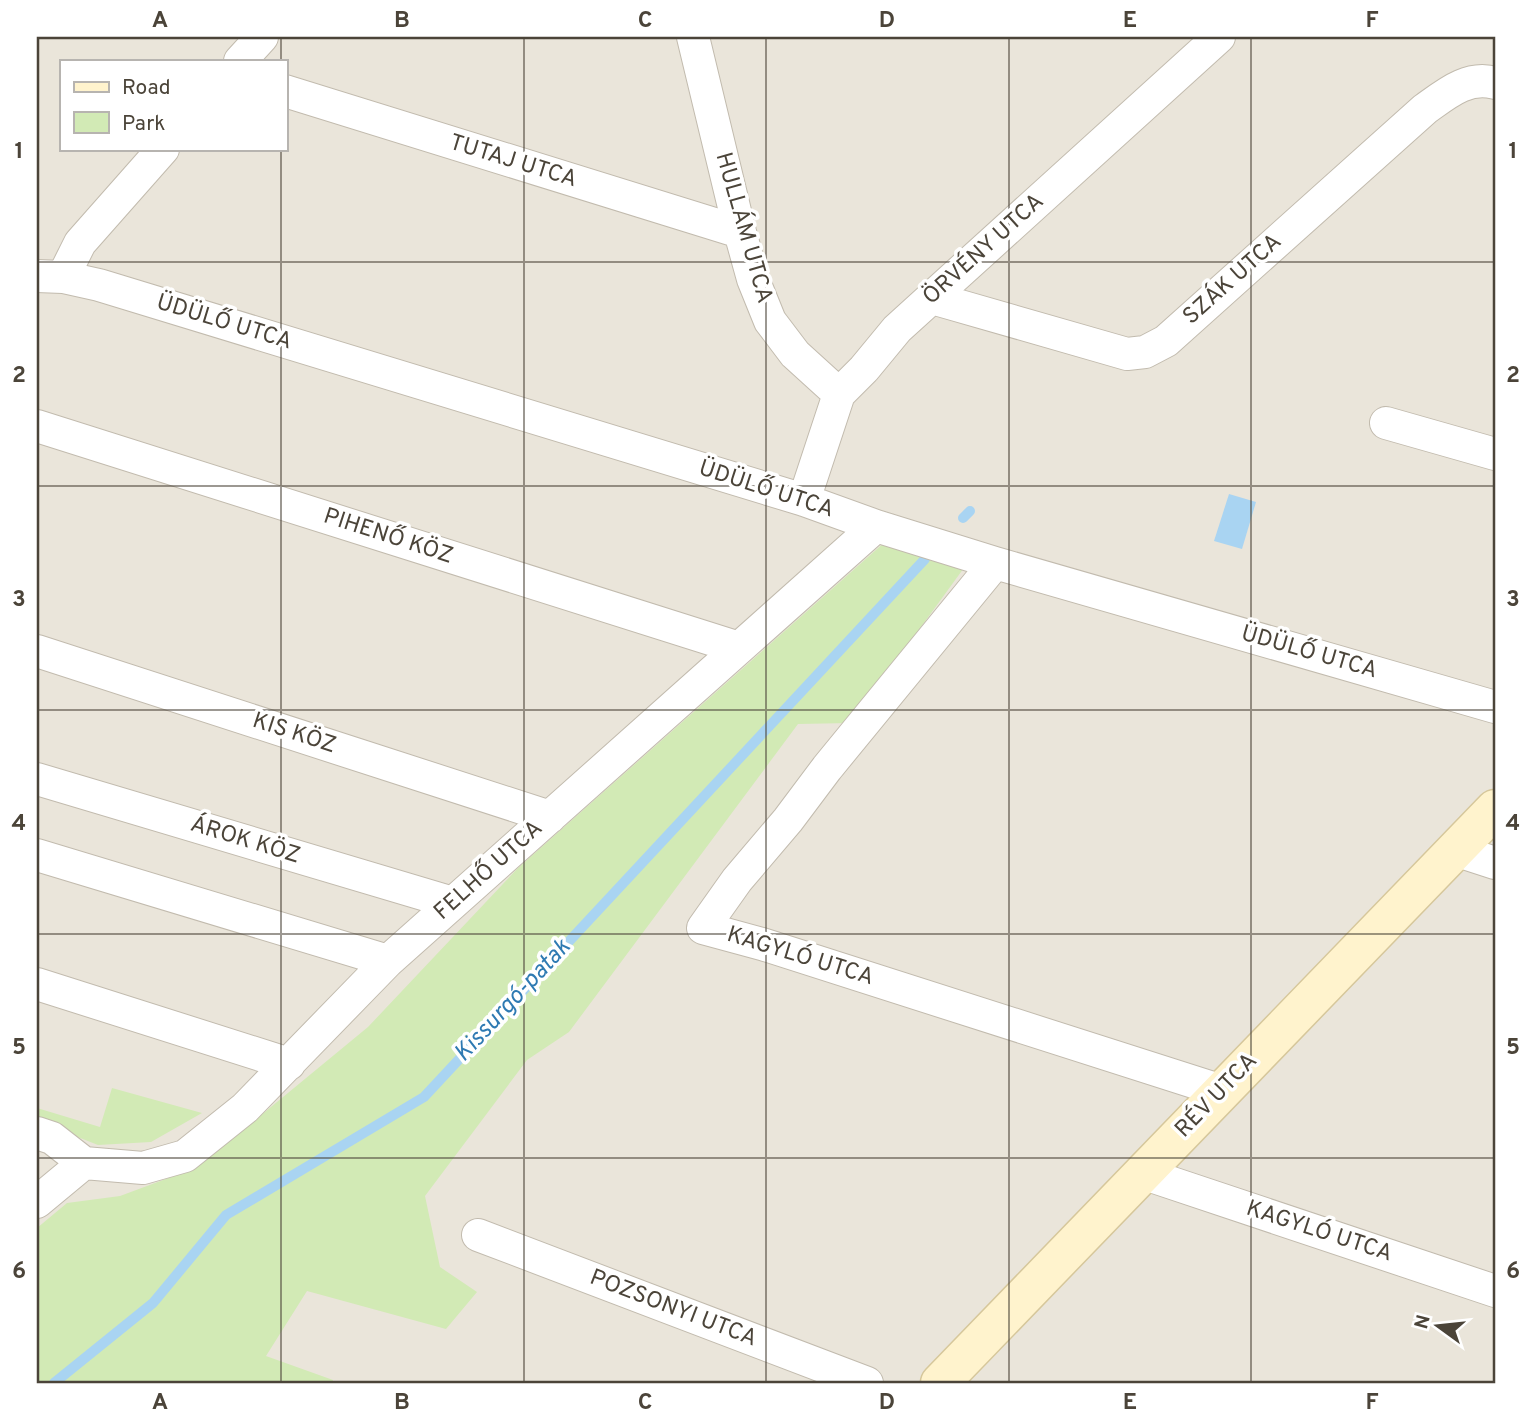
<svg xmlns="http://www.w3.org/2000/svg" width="1532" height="1420" font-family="Overpass,sans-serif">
<rect width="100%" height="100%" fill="#f6f3ec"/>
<path fill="#eae5da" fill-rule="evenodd" d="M 37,37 L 1495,37 L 1495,1383 L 37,1383 ZM 61,61 L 285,61 L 285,149 L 61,149 Z"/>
<path fill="#d2eab5" d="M 895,533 L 969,561 L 851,723 L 798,724 L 569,1032 L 527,1060 L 425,1196 L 440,1267 L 477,1292 L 446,1329 L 307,1291 L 266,1356 L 333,1380 L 332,1383 L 37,1383 L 37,1228 L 67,1203 L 120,1196 L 190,1170 L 260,1116 L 368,1027 L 518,868 Z
M 112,1088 L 202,1113 L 151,1142 L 98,1145 L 37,1121 L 37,1108 L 100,1127 Z"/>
<path fill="#a9d4f2" d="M 1229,494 L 1256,502 L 1242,549 L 1214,541 Z"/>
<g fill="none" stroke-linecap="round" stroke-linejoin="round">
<path stroke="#a9d4f2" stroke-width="10" d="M 963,518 L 970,511
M 54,1383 L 153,1303 L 226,1215 L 424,1097 L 925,559"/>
<defs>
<path id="street" d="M 693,37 L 740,232 L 753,279 L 770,321 L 795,354 L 839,394
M 240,61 L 262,37
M 285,91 L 740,232
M 37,276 L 63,277 L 99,285 L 804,500 L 876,526 L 995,563 L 1495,707
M 63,277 L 80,243 L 163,149
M 932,298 L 1127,354 L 1145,352 L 1166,341 L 1425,109 C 1446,94 1468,75 1495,83
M 1386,423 L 1495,454
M 37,426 L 739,648
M 804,500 L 839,394 L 864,369 L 897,329 L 1219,37
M 995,563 L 827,768 L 788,820 L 737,880 L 703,928 L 762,944 L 1222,1091
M 37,651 L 550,817
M 37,779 L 453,903
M 1455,850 L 1495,863
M 37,855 L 388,961
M 37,984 L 289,1064
M 37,1133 L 52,1138 L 84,1163
M 84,1163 L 143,1168 L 185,1156 L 245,1108 L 388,961 L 876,526
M 1142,1173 L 1495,1291
M 37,1202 L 84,1163
M 478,1235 L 867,1383"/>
<path id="secondary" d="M 940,1383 L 1495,809"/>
</defs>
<use href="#street" stroke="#c2bbae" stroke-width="34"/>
<use href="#secondary" stroke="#d6c79b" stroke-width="41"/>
<use href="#street" stroke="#fff" stroke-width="32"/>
<use href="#secondary" stroke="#fff3cd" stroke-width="38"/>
</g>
<path fill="none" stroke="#4b4439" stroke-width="2" stroke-opacity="0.55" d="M 281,37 L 281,61M 524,37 L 524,1383M 766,37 L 766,1383M 1009,37 L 1009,1383M 1251,37 L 1251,1383M 281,149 L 281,1383M 37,262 L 1495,262M 37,486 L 1495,486M 37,710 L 1495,710M 37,934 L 1495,934M 37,1158 L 1495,1158"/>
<g text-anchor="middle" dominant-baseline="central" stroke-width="7" stroke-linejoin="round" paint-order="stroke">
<g font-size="23" fill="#4b4439" stroke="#fff">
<text transform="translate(513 162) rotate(17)">TUTAJ UTCA</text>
<text transform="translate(743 228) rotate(74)">HULLÁM UTCA</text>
<text transform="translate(984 250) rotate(-42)">ÖRVÉNY UTCA</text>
<text transform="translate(1233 280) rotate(-42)">SZÁK UTCA</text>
<text transform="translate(224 323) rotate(17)">ÜDÜLŐ UTCA</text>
<text transform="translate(766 490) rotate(18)">ÜDÜLŐ UTCA</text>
<text transform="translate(388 537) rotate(18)">PIHENŐ KÖZ</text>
<text transform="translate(1309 653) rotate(16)">ÜDÜLŐ UTCA</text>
<text transform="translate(294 734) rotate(18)">KIS KÖZ</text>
<text transform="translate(245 841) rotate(17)">ÁROK KÖZ</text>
<text transform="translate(489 871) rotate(-42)">FELHŐ UTCA</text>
<text transform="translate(800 957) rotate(17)">KAGYLÓ UTCA</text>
<text transform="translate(1217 1096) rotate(-46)">RÉV UTCA</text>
<text transform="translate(1319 1232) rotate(18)">KAGYLÓ UTCA</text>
<text transform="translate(673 1309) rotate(21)">POZSONYI UTCA</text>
</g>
<g font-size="24" font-style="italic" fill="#2e7ab2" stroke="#fff">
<text transform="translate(513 1001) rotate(-47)">Kissurgó-patak</text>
</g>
</g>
<rect width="1532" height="1420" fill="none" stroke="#ffffff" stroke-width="77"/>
<rect x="60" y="60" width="228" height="91" fill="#ffffff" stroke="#b7b4b0" stroke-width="2"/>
<rect x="74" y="82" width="35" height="10" fill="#fff3cd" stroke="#b7b4b0" stroke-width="2"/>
<text x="122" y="94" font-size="21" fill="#4b4439">Road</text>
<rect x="74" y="112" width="35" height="21" fill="#d2eab5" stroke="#b7b4b0" stroke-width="2"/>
<text x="122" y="130" font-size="21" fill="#4b4439">Park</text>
<g transform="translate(1438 1326) rotate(285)" stroke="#ffffff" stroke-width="5" paint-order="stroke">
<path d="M0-5L12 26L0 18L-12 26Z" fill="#4b4439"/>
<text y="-10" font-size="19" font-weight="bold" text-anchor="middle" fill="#4b4439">N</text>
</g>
<rect x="38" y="38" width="1456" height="1344" fill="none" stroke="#4b4439" stroke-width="2.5"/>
<g font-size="23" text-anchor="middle" font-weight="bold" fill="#4b4439">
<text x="160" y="27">A</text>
<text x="402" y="27">B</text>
<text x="645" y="27">C</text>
<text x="887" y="27">D</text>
<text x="1130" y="27">E</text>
<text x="1372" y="27">F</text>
<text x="19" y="158">1</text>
<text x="1513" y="158">1</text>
<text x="19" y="382">2</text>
<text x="1513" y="382">2</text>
<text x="19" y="606">3</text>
<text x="1513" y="606">3</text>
<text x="19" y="830">4</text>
<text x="1513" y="830">4</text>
<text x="19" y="1054">5</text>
<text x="1513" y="1054">5</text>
<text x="19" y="1278">6</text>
<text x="1513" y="1278">6</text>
<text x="160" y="1409">A</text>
<text x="402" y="1409">B</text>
<text x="645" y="1409">C</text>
<text x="887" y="1409">D</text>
<text x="1130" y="1409">E</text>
<text x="1372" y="1409">F</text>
</g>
</svg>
